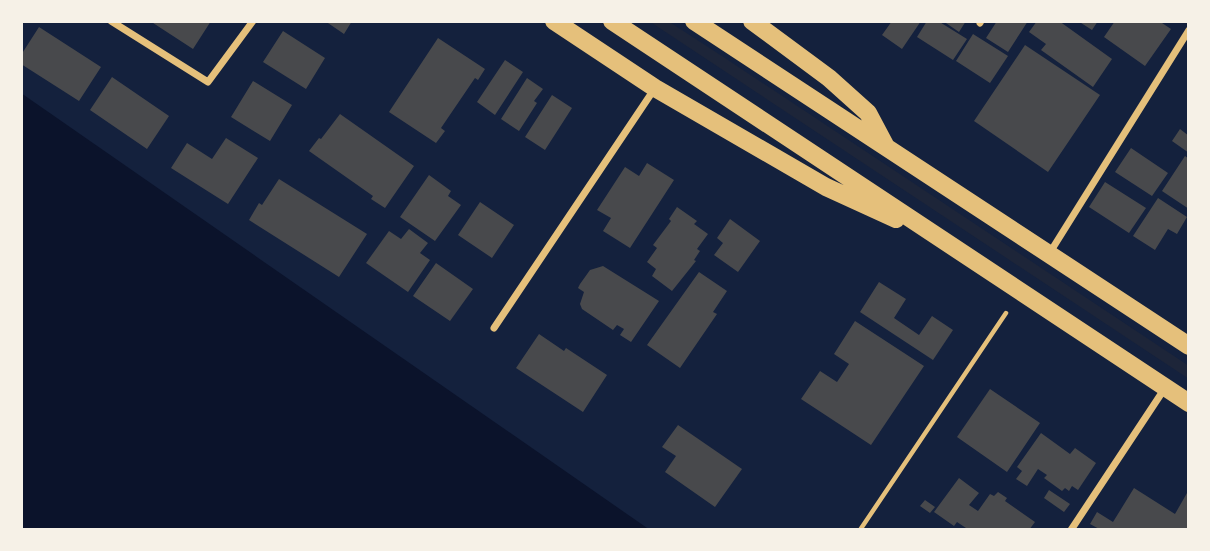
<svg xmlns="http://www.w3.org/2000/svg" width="1210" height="551" font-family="Montserrat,sans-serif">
<rect width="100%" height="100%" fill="#14213d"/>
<path fill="#1d2539" d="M 649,21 L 668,21 L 725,58 L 1189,366 L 1189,379 Z"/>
<path fill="#0b132b" d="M 21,93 L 650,530 L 21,530 Z"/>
<path fill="#48494c" d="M 150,21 L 211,21 L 193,49 Z
M 325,21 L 352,21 L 344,34 Z
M 892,21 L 921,21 L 902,49 L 882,35 Z
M 927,21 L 938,21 L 967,39 L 953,60 L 917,37 Z
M 943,21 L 966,21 L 959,32 Z
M 997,21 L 1028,21 L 1008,52 L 986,38 Z
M 1037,21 L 1059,21 L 1112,59 L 1093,87 L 1041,50 L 1046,44 L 1029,32 Z
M 1078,21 L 1098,21 L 1092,30 Z
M 1115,21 L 1159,21 L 1171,29 L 1145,66 L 1104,37 Z
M 39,27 L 101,67 L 79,101 L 21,64 L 21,55 Z
M 283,31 L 325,58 L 306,89 L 263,62 Z
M 973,34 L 1008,56 L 990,83 L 956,61 Z
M 438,38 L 485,69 L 478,80 L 475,78 L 441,128 L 445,131 L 436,143 L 389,112 Z
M 1025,45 L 1100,95 L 1048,172 L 974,121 Z
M 505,60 L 523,72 L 495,115 L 477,102 Z
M 112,77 L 169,116 L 147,149 L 90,110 Z
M 527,78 L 543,89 L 534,101 L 537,103 L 519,131 L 501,119 Z
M 253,81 L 292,105 L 270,141 L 231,117 Z
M 552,95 L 572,108 L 545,150 L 525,137 Z
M 340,114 L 414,166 L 385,208 L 371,199 L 373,196 L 309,151 L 319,138 L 321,139 Z
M 1180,129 L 1189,136 L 1189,153 L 1172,141 Z
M 226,138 L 258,158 L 228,204 L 171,168 L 187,143 L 212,159 Z
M 1131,148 L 1168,173 L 1152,196 L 1115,172 Z
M 1185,156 L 1189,159 L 1189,209 L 1162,191 Z
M 647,163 L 674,180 L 630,248 L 603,231 L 611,218 L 597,210 L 625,167 L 639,176 Z
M 429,175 L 451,191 L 448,196 L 461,205 L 435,241 L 400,217 Z
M 279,179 L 367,234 L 339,277 L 249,220 L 259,203 L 262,205 Z
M 1105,182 L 1146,208 L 1129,233 L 1089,207 Z
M 1158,198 L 1187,217 L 1177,234 L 1168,229 L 1155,250 L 1133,236 Z
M 480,202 L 514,225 L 492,258 L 458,235 Z
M 677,207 L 697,221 L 694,224 L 708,234 L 697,249 L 700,251 L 694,260 L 696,261 L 672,291 L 652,276 L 656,269 L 647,262 L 657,248 L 653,245 L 671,221 L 669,219 Z
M 730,219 L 760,241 L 738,272 L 714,255 L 723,243 L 717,238 Z
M 409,229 L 428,243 L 420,253 L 430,260 L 408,292 L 366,263 L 389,231 L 401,239 Z
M 436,263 L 473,289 L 450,321 L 413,296 Z
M 603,266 L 659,301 L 631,342 L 620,335 L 624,329 L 617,325 L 613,330 L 582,309 L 580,304 L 584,292 L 578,288 L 580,284 L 590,270 Z
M 699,272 L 727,291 L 713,312 L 717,314 L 680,368 L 647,345 Z
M 879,282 L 906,299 L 894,318 L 919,335 L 932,316 L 953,330 L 933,360 L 860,312 Z
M 855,321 L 924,366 L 871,445 L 801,399 L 820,371 L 837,382 L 849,364 L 834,354 Z
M 539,334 L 564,351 L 566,348 L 607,375 L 583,412 L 516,368 Z
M 990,389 L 1040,423 L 1007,472 L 957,437 Z
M 678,425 L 742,469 L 715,507 L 665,472 L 676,456 L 662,447 Z
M 1041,433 L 1070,454 L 1075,448 L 1096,463 L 1078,490 L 1072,486 L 1069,491 L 1065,488 L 1062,491 L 1044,478 L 1047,475 L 1038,469 L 1027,486 L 1016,479 L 1022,471 L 1017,467 Z
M 959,478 L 979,493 L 969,505 L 978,511 L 990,494 L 994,496 L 998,492 L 1007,498 L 1005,501 L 1035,522 L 1029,530 L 969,530 L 957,522 L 954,526 L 934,512 Z
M 1134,488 L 1175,514 L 1187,493 L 1189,494 L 1189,530 L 1101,530 L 1090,524 L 1097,512 L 1113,522 Z
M 1049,490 L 1070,504 L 1064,512 L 1044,498 Z
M 925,500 L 935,507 L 930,513 L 920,506 Z"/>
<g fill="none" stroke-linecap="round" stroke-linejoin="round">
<path stroke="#e5c07b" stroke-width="4.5" d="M 860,530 L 1006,313"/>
<path stroke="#e5c07b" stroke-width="7" d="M 111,21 L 208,82 L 253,21
M 980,23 L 981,21
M 1049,254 L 1189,30
M 494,328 L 655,88
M 1071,530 L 1165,388"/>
<path stroke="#e5c07b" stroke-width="18" d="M 554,21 L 655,88 L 826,187 L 896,219
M 612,21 L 1189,403
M 694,21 L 1189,346
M 752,21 L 829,78 L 868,113 L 885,145"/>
</g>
<rect width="1210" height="551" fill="none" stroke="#f6f1e7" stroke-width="46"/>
</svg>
